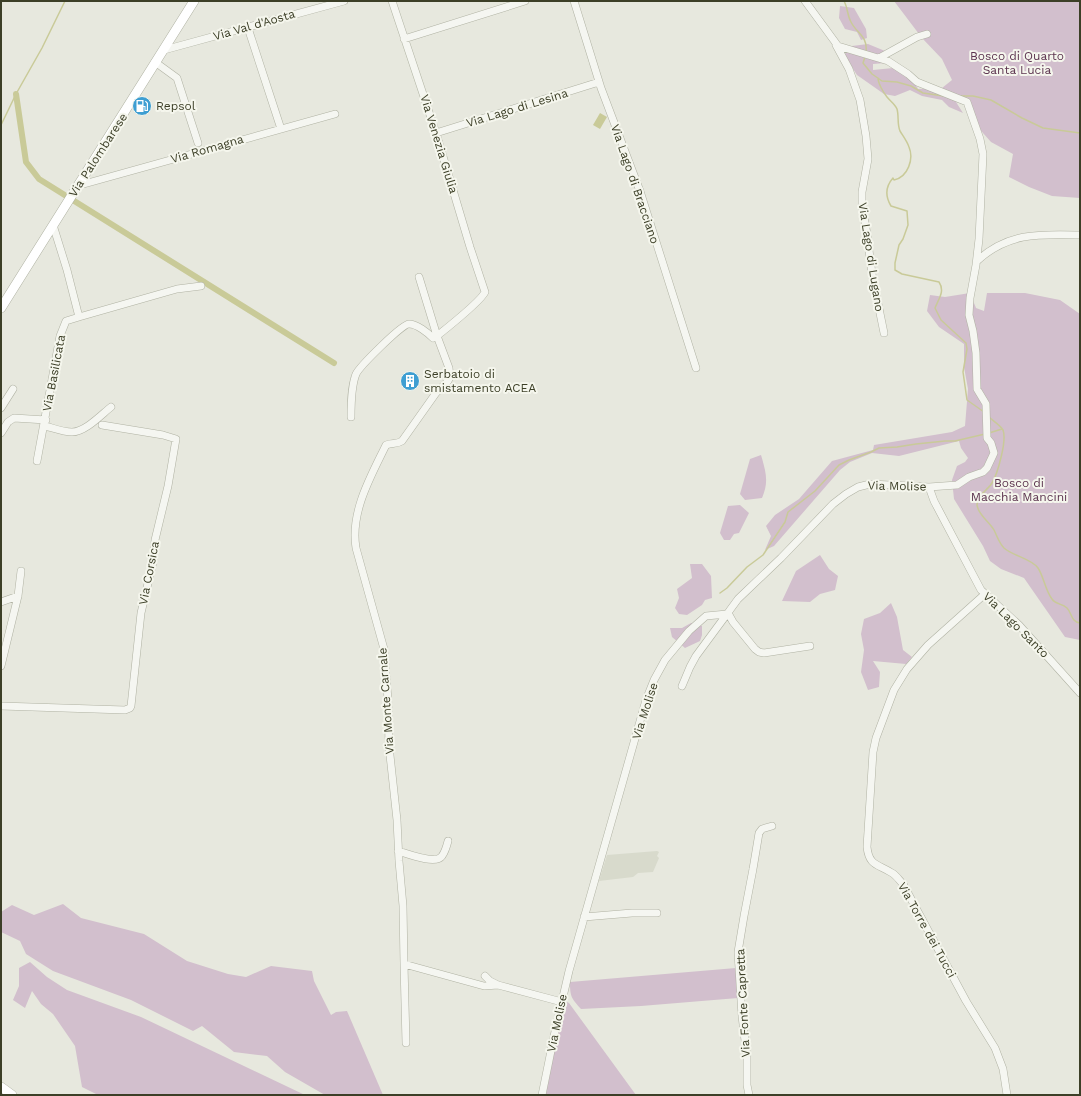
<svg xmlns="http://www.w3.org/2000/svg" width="1081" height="1096" font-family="'Work Sans',sans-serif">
<rect width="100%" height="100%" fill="#e7e8de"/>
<path fill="#d8dacc" d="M 657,851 L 659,852 L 657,856 L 659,858 L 653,872 L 638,873 L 633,877 L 599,881 L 607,855 Z"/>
<path fill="#d2bfcd" d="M 894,1 L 1080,1 L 1080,198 L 1052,196 L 1029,187 L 1009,177 L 1013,154 L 991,142 L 975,124 L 971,106 L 956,102 L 963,113 L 949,107 L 942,100 L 922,96 L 910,90 L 895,96 L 884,94 L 857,75 L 844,55 L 852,46 L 868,44 L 885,51 L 885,63 L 873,64 L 873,70 L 893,68 L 911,77 L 918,89 L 942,88 L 952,80 L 942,59 L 922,38 Z
M 840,6 L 854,8 L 866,29 L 867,38 L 861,40 L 857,32 L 845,29 L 839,18 Z
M 970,293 L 976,308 L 984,311 L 987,293 L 1025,293 L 1060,300 L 1080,314 L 1080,640 L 1065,637 L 1024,578 L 1001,569 L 990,561 L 983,546 L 954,499 L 952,480 L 957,466 L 965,462 L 968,458 L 961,448 L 959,441 L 899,456 L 872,453 L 850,462 L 840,470 L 774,546 L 765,550 L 771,536 L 766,526 L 775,515 L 799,499 L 832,461 L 873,450 L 874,445 L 952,432 L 965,426 L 968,389 L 964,367 L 964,344 L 939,327 L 927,311 L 930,295 L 945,297 Z
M 761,455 C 766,472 769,482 762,498 L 745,500 L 740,494 L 750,459 Z
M 740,505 L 749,513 L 739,533 L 734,534 L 730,540 L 724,540 L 720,533 L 728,506 Z
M 820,555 L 829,569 L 838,576 L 835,590 L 820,594 L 810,602 L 782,601 L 796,571 Z
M 690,564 L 702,564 L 711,576 L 712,598 L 705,600 L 702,605 L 687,615 L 679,614 L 675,608 L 679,598 L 677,589 L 692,578 Z
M 891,603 L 897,617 L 903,650 L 912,657 L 906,664 L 873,661 L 880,672 L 879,687 L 868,690 L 861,672 L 864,650 L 861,634 L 864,619 L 880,613 Z
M 691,623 L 702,626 L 702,635 L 700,641 L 685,648 L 672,637 L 670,628 L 682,628 Z
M 63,904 L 81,918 L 144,934 L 187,961 L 228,974 L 246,977 L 271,966 L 312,971 L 314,981 L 331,1015 L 336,1012 L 347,1011 L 383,1095 L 325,1095 L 285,1072 L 267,1056 L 234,1052 L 202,1026 L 193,1031 L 131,1000 L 53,971 L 26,954 L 20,941 L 1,932 L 1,912 L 12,905 L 34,915 Z
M 30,962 L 47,977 L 67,990 L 141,1017 L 305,1095 L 98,1095 L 82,1087 L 75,1046 L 53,1014 L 41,1004 L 32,991 L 25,1008 L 13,1000 L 19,986 L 19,968 Z
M 736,968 L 738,998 L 641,1006 L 581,1009 C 571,998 570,996 570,982 Z
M 565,1001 L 569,1003 L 636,1095 L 545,1095 L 563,1006 Z"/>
<path fill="#c9ca98" d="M 600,113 L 607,117 L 600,129 L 593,125 Z"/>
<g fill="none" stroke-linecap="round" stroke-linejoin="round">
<path stroke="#c9ca98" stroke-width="1.5" d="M 844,1 C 848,8 847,15 851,22 C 857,34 868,36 866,52
M 865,57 L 863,63 L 872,74 L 882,81 L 897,82 L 911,86 L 923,93 L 944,96
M 878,78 C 878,83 883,92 887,97 C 890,101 895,104 897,109 C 899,116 897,124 900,131 C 903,136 907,141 909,147 C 914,159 908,177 894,180 L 893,178 C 885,187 885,196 891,206 L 907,211 L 908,225 L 903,239 L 899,245 L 895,263 L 895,270 L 902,274 L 939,282 C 945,291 939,298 935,308 L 941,320 L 966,343 L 967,349 L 963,372 L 967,400 L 984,412
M 960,96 L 973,96 L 991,100 L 1022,118 L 1043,128 L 1080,133
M 1,125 L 16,94 L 42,48 L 65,1
M 989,417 C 993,421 1000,425 1003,430 C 1007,440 998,473 992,483 C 988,490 977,495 977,505 C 978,515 989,521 994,530 C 997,536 999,543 1004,548 C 1013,556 1032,559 1038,568 C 1044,577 1045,590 1052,599 C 1056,605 1062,603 1067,608 C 1072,613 1071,622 1080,623
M 989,433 L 1002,429
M 720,593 L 727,588 L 747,567 L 763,555 L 785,522 L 788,512 L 815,491 L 839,465 L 849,460 L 871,452 L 879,448 L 897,447 L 916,444 L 945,441 L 955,441 L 985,434"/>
<path stroke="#c9ca98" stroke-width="6" d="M 16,94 L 26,162 L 39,179 L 334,363"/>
<defs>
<path id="street" d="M 392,1 L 436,133 L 470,247 L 485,292 C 481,301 447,328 437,336 L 449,368 L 450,377 L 448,381 L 436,393 L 402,441 C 396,445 392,442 386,445 C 371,476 350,512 356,548 L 384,649 L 388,700 L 389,746 L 397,820 L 399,861 L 403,906 L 404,964 L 484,986 L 498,985 L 562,1002
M 574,1 L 601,88 L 640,191 L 696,368
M 248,28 L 281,129
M 404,39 L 525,1
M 836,45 L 849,69 L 860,100 L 866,136 L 868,159 L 862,192 L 862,205 L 867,234 L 872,274 L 884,333
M 164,50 L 344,1
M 879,58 L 917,37 L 927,34
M 155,62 L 177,78 L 198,143
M 436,133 L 599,82
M 80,182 L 84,184 L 335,114
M 977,261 C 1008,232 1040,234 1080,235
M 419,277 L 437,336
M 79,317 L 177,289 L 201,286
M 1,408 L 13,389
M 351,417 C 351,404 351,387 356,374 C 360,366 402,324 409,324 C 417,324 428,333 433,338
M 45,426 C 53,428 63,432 72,432 C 85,432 101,415 111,407
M 1,433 L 8,422 L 14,418 L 46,420
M 37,461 L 60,336 L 66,321 L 79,317 L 67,270 L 53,225
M 929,487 L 934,501 L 981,590 L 1019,625 L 1080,693
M 985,594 L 928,645 L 907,669 L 894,690 L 876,738 L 873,752 L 867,847 C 869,866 878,864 892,873 C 896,875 899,880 903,884 L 966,1001 L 995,1048 L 1003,1069 L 1007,1095
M 1,602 L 18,596
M 728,613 L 733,622 L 755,649 L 759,652 L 764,653 L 810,646
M 1,666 L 18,596 L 21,571
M 682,686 L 690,667 L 696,656 L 727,614
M 1,706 L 125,710 L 130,708 L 131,706 L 141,613 L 153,562 L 155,540 L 168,486 L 176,439 L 163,435 L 102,425
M 398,851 C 408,854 436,865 442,856 C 445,852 447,845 448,841
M 584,917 L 632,913 L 657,913
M 404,964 L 406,1043
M 485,976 L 490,981 L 498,985
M 542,1095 L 554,1036 L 569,971 L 646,700 L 654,680 L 665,660 L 689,631 L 706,616 L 727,614 L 738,599 L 781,558 L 833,504 L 846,494 L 858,487 L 870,484 L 929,487 L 957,485 L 969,477 L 983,472 L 987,468 L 994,453 L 991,443 L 987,438 L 986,404 L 977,389 L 976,353 L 973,331 L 969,315 L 970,298 L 976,265 L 979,239 L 983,154 L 980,139 L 967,102 L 917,82 L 908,74 L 888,61 L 838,46 L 805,1
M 749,1095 L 747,1085 L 747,1057 L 742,1016 L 738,952 L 744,916 L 753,869 L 759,833 L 762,829 L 772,826"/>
<path id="secondary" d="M 1,308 L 194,1
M 1,1087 L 12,1095"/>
</defs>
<use href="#street" stroke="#b0b2a3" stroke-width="8"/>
<use href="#secondary" stroke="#b0b2a3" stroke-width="10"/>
<use href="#street" stroke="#f5f6f1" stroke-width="7"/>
<use href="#secondary" stroke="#fff" stroke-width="9"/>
</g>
<defs>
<symbol id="fuel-disc" viewBox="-11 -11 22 22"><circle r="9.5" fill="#3e9ed2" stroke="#f5f6ed"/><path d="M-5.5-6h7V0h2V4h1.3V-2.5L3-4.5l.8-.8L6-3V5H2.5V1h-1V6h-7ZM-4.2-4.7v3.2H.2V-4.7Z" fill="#fff"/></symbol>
<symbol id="building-disc" viewBox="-11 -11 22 22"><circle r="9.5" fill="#3e9ed2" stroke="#f5f6ed"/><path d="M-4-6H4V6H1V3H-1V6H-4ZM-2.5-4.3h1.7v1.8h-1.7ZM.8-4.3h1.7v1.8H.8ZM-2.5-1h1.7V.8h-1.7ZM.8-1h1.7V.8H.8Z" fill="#fff"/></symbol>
</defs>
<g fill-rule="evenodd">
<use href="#fuel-disc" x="131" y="95" width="22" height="22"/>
<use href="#building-disc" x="399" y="370" width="22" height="22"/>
</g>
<g text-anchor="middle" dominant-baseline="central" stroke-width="4" stroke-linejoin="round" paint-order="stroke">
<g font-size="12" fill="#3c3f27" stroke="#f5f6ed">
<text transform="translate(254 25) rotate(-16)">Via Val d'Aosta</text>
<text transform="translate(517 108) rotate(-17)">Via Lago di Lesina</text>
<text transform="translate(439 144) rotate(73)">Via Venezia Giulia</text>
<text transform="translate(207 149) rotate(-16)">Via Romagna</text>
<text transform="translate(98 155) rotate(-57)">Via Palombarese</text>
<text transform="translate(635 184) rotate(71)">Via Lago di Bracciano</text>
<text transform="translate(871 257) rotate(81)">Via Lago di Lugano</text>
<text transform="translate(54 373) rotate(-79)">Via Basilicata</text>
<text transform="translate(897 486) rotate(1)">Via Molise</text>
<text transform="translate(149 573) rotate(-79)">Via Corsica</text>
<text transform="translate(1016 625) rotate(45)">Via Lago Santo</text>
<text transform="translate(386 701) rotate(-94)">Via Monte Carnale</text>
<text transform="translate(645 711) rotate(-72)">Via Molise</text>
<text transform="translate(927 930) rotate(61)">Via Torre dei Tucci</text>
<text transform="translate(743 1003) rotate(-93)">Via Fonte Capretta</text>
<text transform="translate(557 1023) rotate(-78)">Via Molise</text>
</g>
<g font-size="12" fill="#5c344f" stroke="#f5f6ed">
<text x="1017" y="56">Bosco di Quarto<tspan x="1017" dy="14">Santa Lucia</tspan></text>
<text x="1019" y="483">Bosco di<tspan x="1019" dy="14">Macchia Mancini</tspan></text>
</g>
<g font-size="12" fill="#3c3f27" stroke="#f5f6ed" text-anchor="start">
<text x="156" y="106">Repsol</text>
<text x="424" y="374">Serbatoio di<tspan x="424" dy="14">smistamento ACEA</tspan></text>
</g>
</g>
<rect width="1081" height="1096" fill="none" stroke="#3c3f27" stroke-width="4"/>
</svg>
